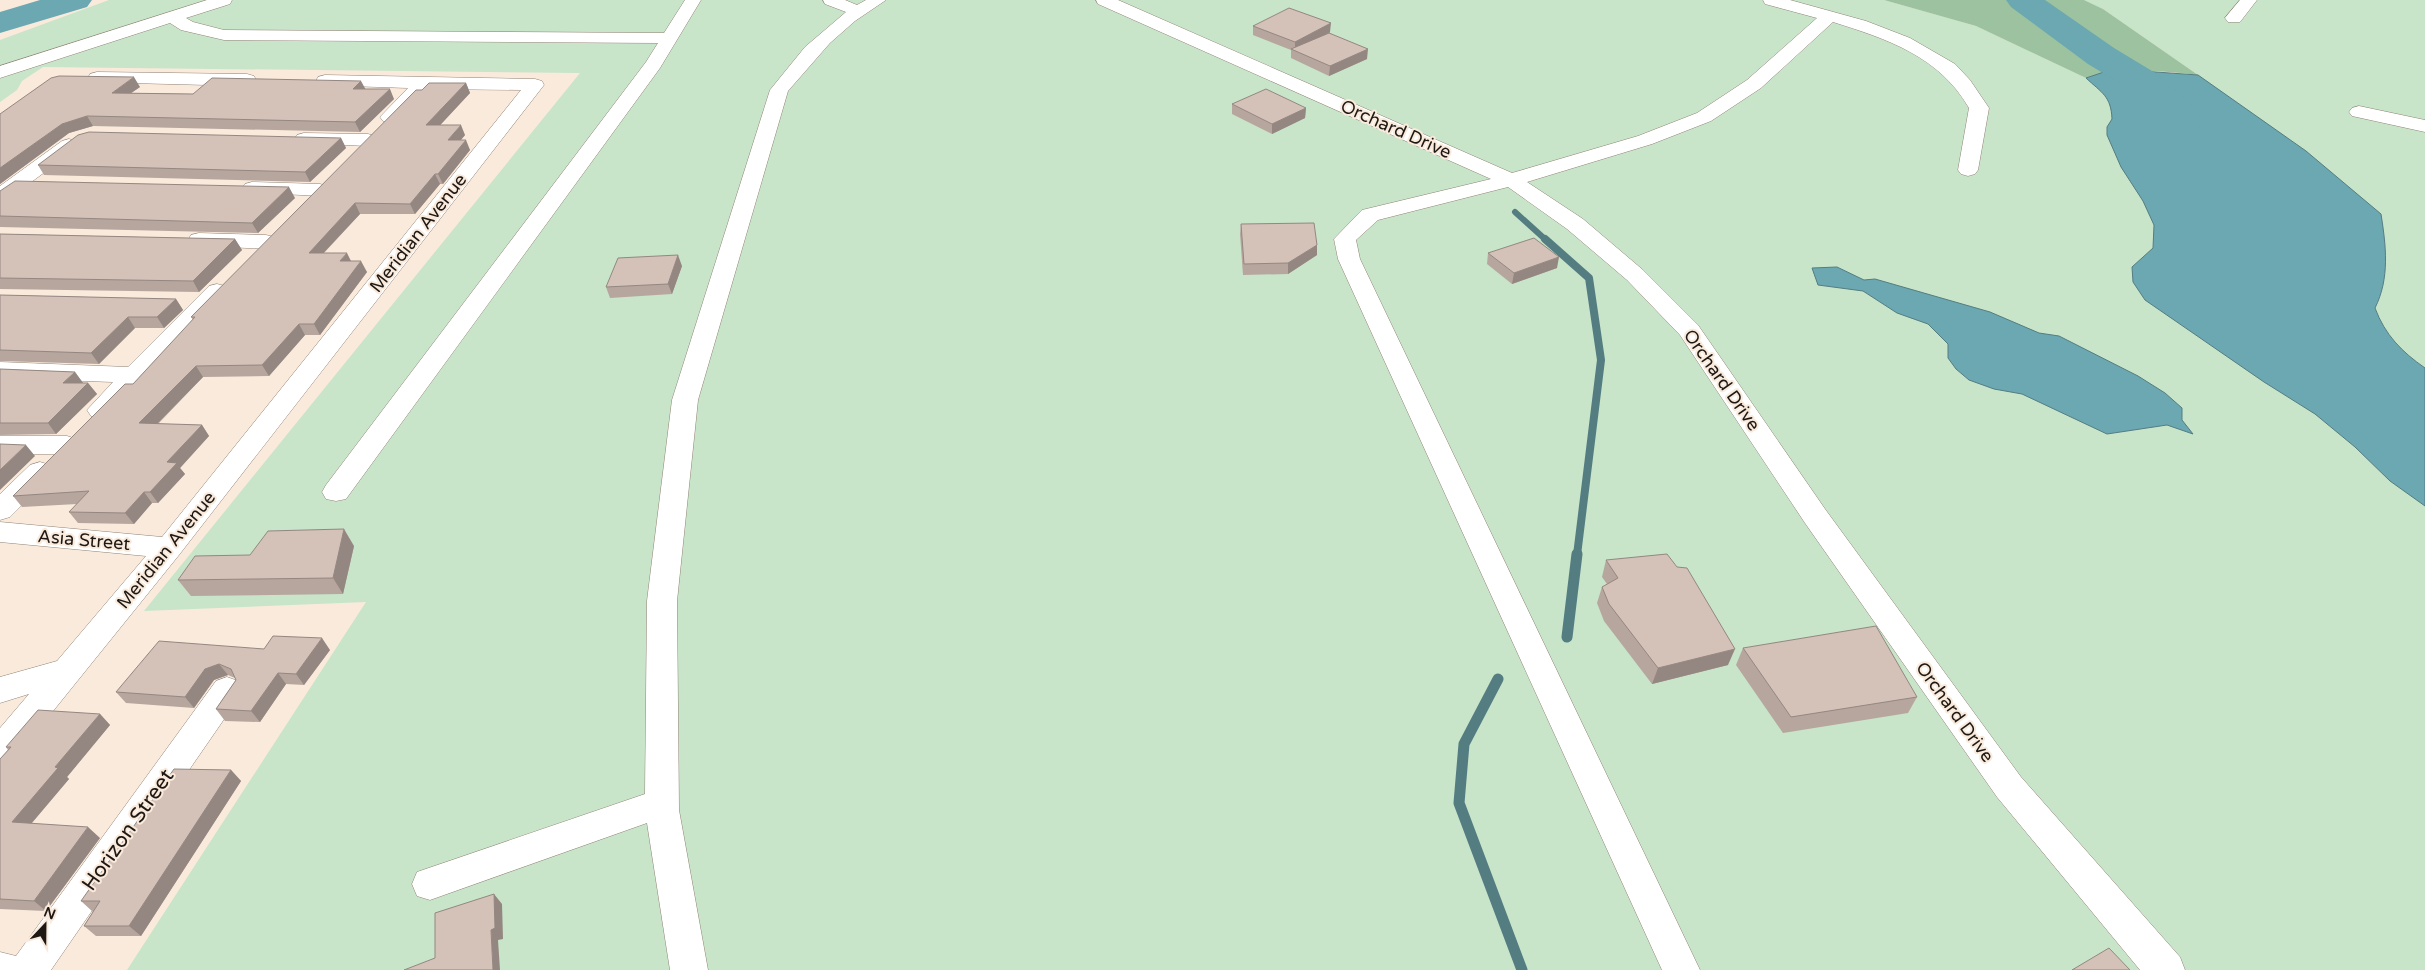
<svg xmlns="http://www.w3.org/2000/svg" width="2425" height="970" font-family="'Varela Round',sans-serif">
<rect width="100%" height="100%" fill="#f9eadc"/>
<path fill="#c8e4c9" d="M 109,0 L 1884,0 L 1976,26 L 2086,78 L 2092,83 L 2205,80 L 2103,9 L 2084,0 L 2425,0 L 2425,970 L 127,970 L 366,602 L 144,611 L 580,73 L 43,67 L 22,81 L 17,90 L 0,102 L 0,40 Z"/>
<path fill="#9cc29f" d="M 1884,0 L 2084,0 L 2103,9 L 2198,75 C 2160,71 2123,67 2086,78 L 1976,26 Z"/>
<path fill="#6ba8b1" stroke="#547d82" d="M 2128,70 L 2198,75 L 2306,151 L 2381,214 C 2386,246 2390,278 2375,308 C 2385,335 2402,352 2425,368 L 2425,506 L 2390,481 L 2355,447 L 2315,414 L 2264,382 L 2145,300 L 2133,282 L 2132,267 L 2153,248 L 2154,225 L 2143,201 L 2121,167 L 2107,135 L 2107,127 L 2112,119 C 2111,96 2102,93 2086,78 L 2104,72 Z
M 1837,267 L 1864,280 L 1875,279 L 1990,312 L 2039,333 L 2059,336 L 2138,376 L 2165,393 L 2182,408 L 2182,420 L 2193,434 L 2167,425 L 2107,434 L 2022,394 L 1994,389 L 1969,380 L 1956,369 L 1948,358 L 1948,344 L 1928,324 L 1897,313 L 1863,291 L 1818,285 L 1812,268 Z"/>
<g fill="none" stroke-linecap="round" stroke-linejoin="round">
<path stroke="#547d82" stroke-width="6" d="M 1515,212 L 1546,240"/>
<path stroke="#547d82" stroke-width="8" d="M 1545,239 L 1589,278 L 1601,360 L 1577,555"/>
<path stroke="#547d82" stroke-width="11" d="M 1567,637 L 1577,554
M 1498,679 L 1464,744 L 1459,803 L 1522,970"/>
<path fill="#6ba8b1" fill-rule="evenodd" d="M 40,0 L 92,0 L 87,7 L 0,33 L 0,12 Z
M 2006,0 L 2045,0 L 2114,48 L 2157,74 L 2198,113 L 2203,121 L 2198,129 L 2184,133 L 2170,129 L 2131,90 L 2088,64 L 2011,7 Z"/>
<defs>
<path id="minor" d="M 207,0 L 232,0 L 230,4 L 186,18 L 193,22 L 224,30 L 664,33 L 685,0 L 701,0 L 660,68 L 346,499 L 336,501 L 326,499 L 322,492 L 326,485 L 646,62 L 658,43 L 224,40 L 181,30 L 170,23 L 0,78 L 0,66 Z
M 823,0 L 845,0 L 857,5 L 866,0 L 886,0 L 855,21 L 830,43 L 788,91 L 698,400 L 677,601 L 679,810 L 708,970 L 670,970 L 647,823 L 430,900 L 417,896 L 412,884 L 417,872 L 645,794 L 647,601 L 672,400 L 770,90 L 805,47 L 846,12 L 825,4 Z
M 1096,0 L 1118,0 L 1512,173 L 1638,136 L 1697,113 L 1747,80 L 1817,18 L 1765,4 L 1763,0 L 1790,0 L 1866,21 L 1910,38 L 1955,64 L 1970,80 L 1989,108 L 1978,170 L 1975,174 L 1968,176 L 1961,174 L 1958,170 L 1969,108 C 1939,56 1887,39 1833,22 L 1761,88 L 1711,121 L 1652,144 L 1527,182 L 1583,219 L 1643,270 L 1698,325 L 1825,509 L 2021,777 L 2180,957 L 2185,970 L 2140,970 L 1997,797 L 1805,523 L 1680,335 L 1627,280 L 1567,229 L 1508,187 L 1378,220 L 1356,240 L 1360,259 L 1700,970 L 1662,970 L 1338,259 L 1334,239 L 1362,210 L 1491,179 L 1098,4 Z
M 2240,0 L 2257,0 L 2240,22 L 2228,22 L 2225,18 Z
M 97,72 L 247,74 L 254,76 L 256,80 L 254,84 L 247,86 L 90,82 L 88,78 L 90,74 Z
M 325,75 L 535,79 L 542,81 L 544,85 L 179,555 L 12,762 L 0,766 L 0,728 L 29,694 L 0,703 L 0,677 L 57,661 L 146,556 L 0,542 L 0,522 L 162,537 L 521,90 L 428,89 L 397,121 L 390,123 L 383,121 L 380,117 L 408,88 L 318,85 L 316,81 L 318,77 Z
M 2359,106 L 2425,120 L 2425,132 L 2352,116 L 2349,112 L 2352,108 Z
M 304,133 L 368,134 L 375,136 L 378,140 L 375,144 L 368,146 L 297,143 L 294,139 L 297,135 Z
M 69,139 L 76,141 L 79,145 L 76,149 L 7,200 L 0,202 L 0,186 L 62,141 Z
M 252,182 L 320,184 L 327,186 L 330,190 L 327,194 L 320,196 L 245,192 L 242,188 L 245,184 Z
M 199,233 L 266,235 L 274,237 L 277,242 L 274,247 L 266,249 L 191,245 L 188,240 L 191,235 Z
M 217,284 L 225,286 L 229,291 L 225,296 L 109,416 L 100,418 L 91,416 L 87,410 L 113,382 L 0,378 L 0,362 L 128,367 L 209,286 Z
M 0,436 L 67,436 L 76,439 L 80,445 L 76,451 L 67,454 L 0,454 Z
M 40,462 L 50,465 L 54,471 L 50,477 L 10,517 L 0,520 L 0,494 L 30,465 Z
M 227,677 L 238,681 L 243,690 L 238,699 L 51,970 L 0,970 L 0,952 L 16,956 L 216,681 Z"/>
</defs>
<use href="#minor" stroke="#918376" stroke-width="1"/>
<use href="#minor" fill="#fff" fill-rule="evenodd"/>
</g>
<path fill="#b6a69e" d="M 1253,26 L 1330,32 L 1330,33 L 1367,59 L 1329,76 L 1291,58 L 1291,50 L 1253,35 Z
M 466,83 L 470,93 L 440,125 L 465,135 L 461,140 L 470,150 L 443,184 L 440,184 L 415,214 L 360,214 L 324,253 L 351,261 L 367,272 L 320,335 L 305,335 L 269,376 L 203,377 L 158,424 L 202,425 L 209,436 L 180,468 L 185,474 L 158,503 L 152,503 L 134,524 L 78,523 L 69,512 L 77,504 L 22,507 L 13,496 L 133,384 L 193,320 L 191,317 L 422,90 Z
M 140,87 L 131,93 L 193,94 L 365,89 L 394,99 L 360,132 L 93,126 L 69,133 L 0,184 L 0,114 Z
M 1232,104 L 1306,108 L 1305,118 L 1272,134 L 1232,114 Z
M 341,138 L 346,148 L 310,182 L 44,175 L 38,165 Z
M 0,191 L 295,198 L 258,233 L 0,227 Z
M 1241,224 L 1317,255 L 1288,274 L 1243,275 L 1240,234 Z
M 0,234 L 235,239 L 242,250 L 199,292 L 0,289 Z
M 1488,253 L 1557,268 L 1512,284 L 1487,264 Z
M 682,266 L 672,294 L 610,298 L 606,287 Z
M 0,295 L 176,299 L 183,310 L 164,328 L 135,328 L 99,364 L 0,361 Z
M 0,369 L 75,372 L 83,383 L 88,383 L 97,394 L 56,434 L 0,435 Z
M 354,546 L 343,594 L 191,596 L 178,580 L 250,555 Z
M 1606,560 L 1728,665 L 1652,684 L 1604,621 L 1597,603 L 1602,587 L 1607,584 L 1602,577 Z
M 1743,648 L 1917,697 L 1908,713 L 1783,733 L 1736,665 Z
M 264,649 L 330,650 L 304,685 L 286,684 L 260,722 L 225,721 L 216,709 L 236,680 L 235,678 L 228,675 L 214,680 L 194,708 L 126,703 L 116,692 Z
M 100,714 L 110,725 L 67,777 L 69,779 L 32,823 L 100,838 L 46,911 L 0,909 L 0,759 L 8,750 L 6,747 Z
M 231,770 L 241,781 L 141,936 L 96,936 L 84,926 L 93,912 L 81,901 Z"/>
<path fill="#948781" d="M 1331,23 L 1330,32 L 1295,51 L 1295,42 Z
M 1368,49 L 1367,59 L 1329,76 L 1330,66 Z
M 134,77 L 140,87 L 118,102 L 112,93 Z
M 361,81 L 366,90 L 353,89 Z
M 466,83 L 470,93 L 431,135 L 426,125 Z
M 390,89 L 394,99 L 360,132 L 355,122 Z
M 1306,108 L 1305,118 L 1272,134 L 1272,124 Z
M 87,116 L 93,126 L 69,133 L 0,184 L 0,168 L 62,124 Z
M 461,125 L 465,135 L 452,150 L 448,140 Z
M 341,138 L 346,148 L 310,182 L 305,172 Z
M 466,140 L 470,150 L 443,184 L 438,174 Z
M 435,174 L 440,184 L 415,214 L 410,204 Z
M 289,187 L 295,198 L 258,233 L 252,223 Z
M 355,203 L 360,214 L 314,263 L 309,253 Z
M 235,239 L 242,250 L 199,292 L 193,281 Z
M 1317,245 L 1317,255 L 1288,274 L 1288,263 Z
M 347,253 L 352,263 L 340,261 Z
M 678,255 L 682,266 L 672,294 L 668,284 Z
M 1559,257 L 1557,268 L 1512,284 L 1514,273 Z
M 361,261 L 367,272 L 320,335 L 314,324 Z
M 176,299 L 183,310 L 164,328 L 157,317 Z
M 128,317 L 135,328 L 99,364 L 91,353 Z
M 299,324 L 305,335 L 269,376 L 262,365 Z
M 196,366 L 203,377 L 147,434 L 139,423 Z
M 75,372 L 83,383 L 72,394 L 63,383 Z
M 88,383 L 97,394 L 56,434 L 48,423 Z
M 202,425 L 209,436 L 180,468 L 185,474 L 158,503 L 150,492 L 167,462 Z
M 26,445 L 35,456 L 0,490 L 0,470 Z
M 144,492 L 152,503 L 134,524 L 125,513 Z
M 344,529 L 354,546 L 343,594 L 333,578 Z
M 322,638 L 330,650 L 304,685 L 296,674 Z
M 1735,649 L 1728,665 L 1652,684 L 1658,668 Z
M 219,664 L 228,675 L 214,680 L 194,708 L 185,697 L 205,669 Z
M 278,673 L 286,684 L 260,722 L 251,711 Z
M 100,714 L 110,725 L 67,777 L 69,779 L 24,832 L 12,822 L 55,767 Z
M 231,770 L 241,781 L 141,936 L 129,926 Z
M 88,827 L 100,838 L 46,911 L 34,901 Z
M 494,894 L 502,904 L 503,939 L 498,940 L 500,970 L 493,970 L 491,930 Z"/>
<path fill="#d4c1b8" stroke="#948781" d="M 1289,8 L 1331,23 L 1295,42 L 1253,26 Z
M 1329,33 L 1368,49 L 1330,66 L 1291,49 Z
M 59,76 L 134,77 L 112,93 L 193,94 L 212,78 L 361,81 L 353,89 L 390,89 L 355,122 L 87,116 L 62,124 L 0,168 L 0,114 L 51,78 Z
M 429,83 L 466,83 L 426,125 L 461,125 L 448,140 L 466,140 L 438,174 L 435,174 L 410,204 L 355,203 L 309,253 L 347,253 L 340,261 L 361,261 L 314,324 L 299,324 L 262,365 L 196,366 L 139,423 L 202,425 L 167,462 L 177,463 L 150,492 L 144,492 L 125,513 L 69,512 L 89,491 L 13,496 L 125,384 L 133,384 L 195,317 L 191,317 L 416,90 L 422,90 Z
M 1266,89 L 1306,108 L 1272,124 L 1232,104 Z
M 89,132 L 341,138 L 305,172 L 38,165 L 78,135 Z
M 15,181 L 289,187 L 252,223 L 0,216 L 0,191 Z
M 1314,223 L 1317,245 L 1288,263 L 1244,264 L 1241,224 Z
M 0,234 L 235,239 L 193,281 L 0,278 Z
M 1534,238 L 1559,257 L 1514,273 L 1488,253 Z
M 678,255 L 668,284 L 606,287 L 618,258 Z
M 0,295 L 176,299 L 157,317 L 128,317 L 91,353 L 0,350 Z
M 0,369 L 75,372 L 63,383 L 88,383 L 48,423 L 0,423 Z
M 0,444 L 26,445 L 0,470 Z
M 344,529 L 333,578 L 178,580 L 195,556 L 250,555 L 268,531 Z
M 1667,554 L 1677,567 L 1687,568 L 1735,649 L 1658,668 L 1609,604 L 1602,587 L 1618,578 L 1606,560 Z
M 1876,626 L 1917,697 L 1791,717 L 1743,648 Z
M 273,636 L 322,638 L 296,674 L 278,673 L 251,711 L 216,709 L 236,680 L 231,669 L 219,664 L 205,669 L 185,697 L 116,692 L 159,641 L 264,649 Z
M 38,710 L 100,714 L 55,767 L 58,768 L 12,822 L 88,827 L 34,901 L 0,899 L 0,759 L 11,747 L 6,747 Z
M 174,769 L 231,770 L 129,926 L 84,926 L 100,901 L 81,901 Z
M 494,894 L 495,928 L 491,930 L 493,970 L 404,970 L 435,958 L 435,913 Z
M 2109,948 L 2130,970 L 2072,970 Z"/>
<g text-anchor="middle" dominant-baseline="central" stroke-width="4" stroke-linejoin="round" paint-order="stroke">
<g font-size="18" fill="#1d1813" stroke="#f9eadc">
<text transform="translate(1396 129) rotate(24)">Orchard Drive</text>
<text transform="translate(418 233) rotate(-52)">Meridian Avenue</text>
<text transform="translate(1722 380) rotate(55)">Orchard Drive</text>
<text transform="translate(84 540) rotate(5)">Asia Street</text>
<text transform="translate(166 550) rotate(-51)">Meridian Avenue</text>
<text transform="translate(1955 712) rotate(54)">Orchard Drive</text>
</g>
<g font-size="21" fill="#1d1813" stroke="#f9eadc">
<text transform="translate(128 830) rotate(-55)">Horizon Street</text>
</g>
</g>
<g transform="translate(45 925) rotate(22)" stroke="#f9eadc" stroke-width="4" paint-order="stroke">
<path d="M0-4L9 19L0 12L-9 19Z" fill="#1d1813"/>
<text y="-8" font-size="14" font-weight="bold" text-anchor="middle" fill="#1d1813">N</text>
</g>
</svg>
